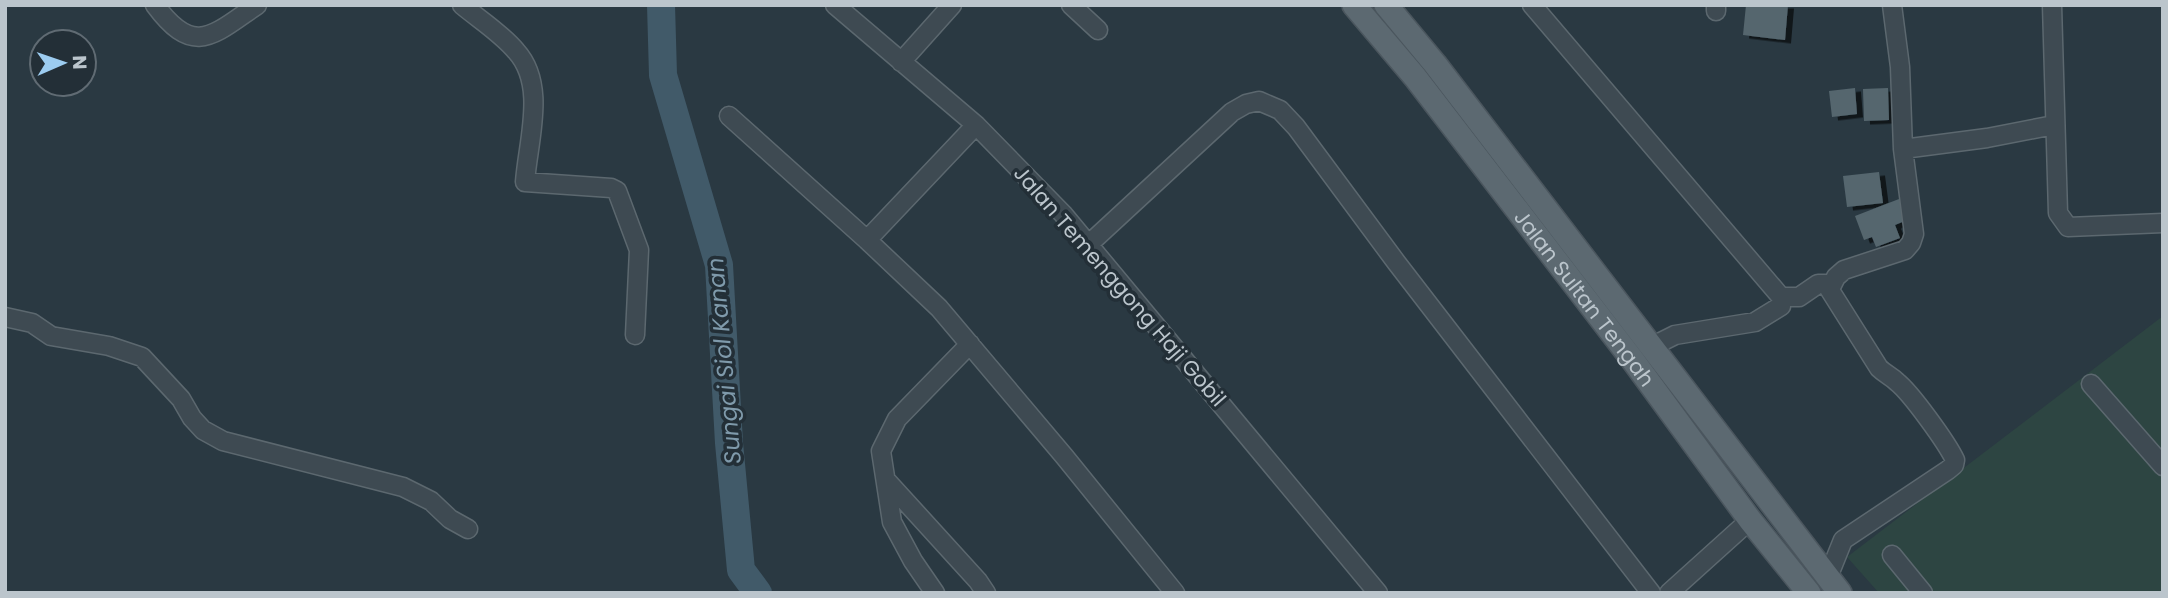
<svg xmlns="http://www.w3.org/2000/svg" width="2168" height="598" font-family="Poppins,sans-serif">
<defs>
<filter id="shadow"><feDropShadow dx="6" dy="3.5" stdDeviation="0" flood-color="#0009"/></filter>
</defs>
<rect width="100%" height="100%" fill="#2a3942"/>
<path fill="#2d4542" d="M 2163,316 L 2163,593 L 1879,593 L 1847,557 Z"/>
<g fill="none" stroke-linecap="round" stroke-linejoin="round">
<path stroke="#415a69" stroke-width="28" d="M 661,5 L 663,75 L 719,265 L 729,443 L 741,570 L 758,593"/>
</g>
<path fill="#55666e" filter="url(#shadow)" d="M 1746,5 L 1788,5 L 1785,40 L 1743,35 Z
M 1855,88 L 1857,114 L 1832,117 L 1829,91 Z
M 1888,88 L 1889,120 L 1864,121 L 1863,89 Z
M 1879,172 L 1883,203 L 1847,207 L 1843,176 Z
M 1899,199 L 1907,220 L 1895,225 L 1900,238 L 1876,247 L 1872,237 L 1864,240 L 1855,216 Z"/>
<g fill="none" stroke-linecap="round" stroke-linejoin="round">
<defs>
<path id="minor" d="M 155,5 C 194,58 213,35 257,5
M 462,5 C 480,20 501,33 516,51 C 547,85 528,140 525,182 L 611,188 L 617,191 L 639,250 L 635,335
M 835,5 L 976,125 L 1063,214 L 1378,593
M 1071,5 L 1098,30
M 1532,5 L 1781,297 L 1781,306 L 1755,322 L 1675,335 L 1651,347
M 2052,5 L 2058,213 L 2068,227 L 2163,223
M 1716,11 L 1716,5
M 901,62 L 952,5
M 729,116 L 867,240 L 939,308 L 1064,456 L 1175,593
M 1903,149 L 1987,138 L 2054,125
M 867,240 L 976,125
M 1089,244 L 1232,112 L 1246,104 L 1259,101 L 1280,110 L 1296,127 L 1396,262 L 1651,593
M 1830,289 L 1836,277 L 1844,270 L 1905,250 L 1911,243 L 1914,234 L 1903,149 L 1900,67 L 1892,5
M 1781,297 L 1799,297 L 1818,284 L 1826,284 L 1879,368 C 1885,374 1891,376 1897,382 C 1911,393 1947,443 1955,460 L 1954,465 L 1948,470 L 1843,540 L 1828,577
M 5,317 L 32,323 L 51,336 L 109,346 L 142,357 L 181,399 L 192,418 L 203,430 L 223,441 L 403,487 L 431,501 L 450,519 L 468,529
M 2091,384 L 2163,466
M 886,480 L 978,581 L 986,593
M 1892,555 L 1923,593
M 935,593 L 913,561 L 892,522 L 881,451 L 897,419 L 970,344
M 1669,593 L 1750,520"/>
<g id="major">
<path id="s1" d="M 1354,5 L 1415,77 L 1632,359 L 1750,520 L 1809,593"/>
<path d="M 1386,5 L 1435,64 L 1840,593"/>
</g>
</defs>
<use href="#minor" stroke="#5c686f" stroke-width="21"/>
<use href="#major" stroke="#4b565e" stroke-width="26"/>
<use href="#minor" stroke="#3e4a52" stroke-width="18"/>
<use href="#major" stroke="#5c6971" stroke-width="23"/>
</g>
<g text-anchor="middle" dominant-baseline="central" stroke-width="7" stroke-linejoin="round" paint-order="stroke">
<g font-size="21" fill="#bbc5cc" stroke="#232f37">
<text transform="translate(1120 286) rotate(49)">Jalan Temenggong Haji Gobil</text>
<text stroke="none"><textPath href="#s1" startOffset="373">Jalan Sultan Tengah</textPath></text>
</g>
<g font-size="23" font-style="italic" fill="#7f9aab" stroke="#232f37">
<text transform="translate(724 361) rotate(-95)">Sungai Siol Kanan</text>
</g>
</g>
<rect width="2168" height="598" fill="none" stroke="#bbc5cc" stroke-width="14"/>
<g transform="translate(63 63) rotate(88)"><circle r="33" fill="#232f37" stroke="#606b73" stroke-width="2"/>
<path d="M0-5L12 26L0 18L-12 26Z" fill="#9cccf0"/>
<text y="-10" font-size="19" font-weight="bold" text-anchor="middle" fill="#bbc5cc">N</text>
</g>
</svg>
